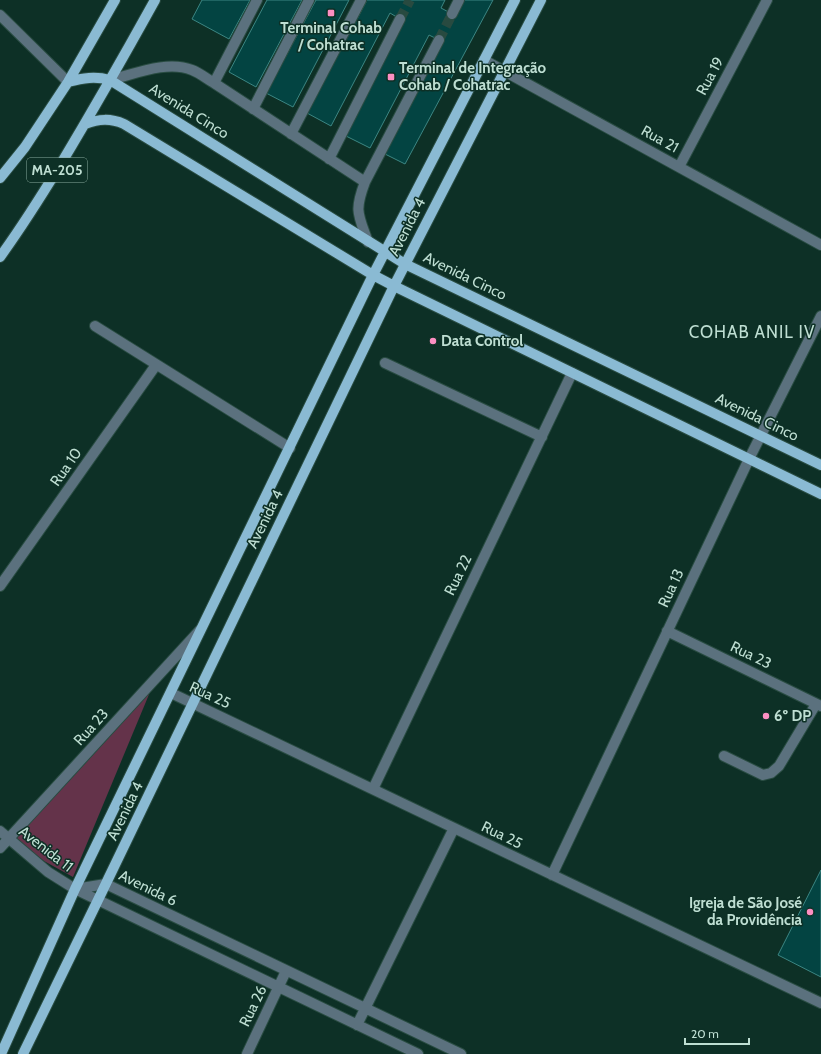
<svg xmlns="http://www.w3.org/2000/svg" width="821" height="1054" font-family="Cabin,sans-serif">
<rect width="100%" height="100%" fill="#0d3026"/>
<path fill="#64334a" d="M 160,668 L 73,877 L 44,861 L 16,839 Z"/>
<path fill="#034442" stroke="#3c8683" d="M 202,0 L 250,0 L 229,39 L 192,19 Z
M 267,0 L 302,0 L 256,87 L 229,72 Z
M 316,0 L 349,0 L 293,107 L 266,93 Z
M 363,0 L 445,0 L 441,8 L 456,16 L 464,0 L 493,0 L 405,164 L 383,153 L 441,41 L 429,35 L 370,148 L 344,135 L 400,19 L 390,13 L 331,126 L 307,113 L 366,2 Z
M 821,870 L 821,977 L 778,955 Z"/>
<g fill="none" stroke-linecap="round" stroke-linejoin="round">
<path stroke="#284a40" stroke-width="10" stroke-dasharray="10 5" stroke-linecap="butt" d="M 400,19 L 410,0
M 439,40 L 452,14"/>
<defs>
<path id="minor" d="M 452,14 L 459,0
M 0,15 L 68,82
M 484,60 L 821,245
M 110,80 C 135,74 167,60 192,70 C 200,73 207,79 214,83 L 365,182
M 214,83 L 257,0
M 253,109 L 309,0
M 291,134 L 361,0
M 329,159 L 400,19
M 679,167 L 767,0
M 368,242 C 358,214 354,211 365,182 L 439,40
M 95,326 L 290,448
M 385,363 L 542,437
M 0,586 L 156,365
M 667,631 L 821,706
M 171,693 L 821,1003
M 724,756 L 763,775 L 771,773 L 779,766 L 816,704
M 373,789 L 572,373
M 0,831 L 48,872 L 75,889 L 418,1054
M 0,848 L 200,630
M 552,875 L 749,459 L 821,316
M 75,889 L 106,884 L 461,1054
M 357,1025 L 454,828
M 247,1054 L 286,971"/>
<path id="major" d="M 68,82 C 83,78 95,76 110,80 L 405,264 L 821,465
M 85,124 C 99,119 110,118 124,124 L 373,275 L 394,286 L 821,494
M 0,178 L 25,147 L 68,82 L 115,0
M 0,257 C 21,228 40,198 59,167 C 92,112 124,56 155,0
M 1,1054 L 75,889 L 373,275 L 515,0
M 23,1054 L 98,900 L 394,286 L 541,0"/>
</defs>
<use href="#minor" stroke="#294c42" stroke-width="12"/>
<use href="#major" stroke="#294c42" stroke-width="12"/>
<use href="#minor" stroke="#5b717e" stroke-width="10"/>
<use href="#major" stroke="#8abad3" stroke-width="10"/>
</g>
<g fill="#fc8fc2" stroke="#0d3026" stroke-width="1.5">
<rect x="327" y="9" width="8" height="8" rx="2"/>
<rect x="387" y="73" width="8" height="8" rx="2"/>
<circle cx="433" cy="341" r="4"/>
<circle cx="766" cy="716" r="4"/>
<circle cx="810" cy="912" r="4"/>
</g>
<g text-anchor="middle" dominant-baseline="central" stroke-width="3" stroke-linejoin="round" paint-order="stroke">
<rect fill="#0d3026" stroke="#89aa9e" stroke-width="1" x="27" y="158" width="60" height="24" rx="3"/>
<g font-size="14" font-weight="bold" fill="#beded2">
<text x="57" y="170">MA-205</text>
</g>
<g font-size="15" font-weight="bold" fill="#beded2" stroke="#0d3026" text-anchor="start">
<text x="331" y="28" text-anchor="middle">Terminal Cohab<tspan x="331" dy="17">/ Cohatrac</tspan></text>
<text x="399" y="68">Terminal de Integração<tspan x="399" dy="17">Cohab / Cohatrac</tspan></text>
<text x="441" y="341">Data Control</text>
<text x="774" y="716">6º DP</text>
<text x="802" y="903" text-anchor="end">Igreja de São José<tspan x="802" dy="17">da Providência</tspan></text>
</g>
<g font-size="15" fill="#beded2" stroke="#0d3026">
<text transform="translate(710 76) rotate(-62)">Rua 19</text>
<text transform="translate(189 111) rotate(32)">Avenida Cinco</text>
<text transform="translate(660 139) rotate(29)">Rua 21</text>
<text transform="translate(407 227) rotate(-63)">Avenida 4</text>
<text transform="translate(465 276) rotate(26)">Avenida Cinco</text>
<text transform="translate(757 417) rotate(26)">Avenida Cinco</text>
<text transform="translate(66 467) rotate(-55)">Rua 10</text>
<text transform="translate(265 519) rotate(-64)">Avenida 4</text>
<text transform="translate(458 575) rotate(-64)">Rua 22</text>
<text transform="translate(671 588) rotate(-65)">Rua 13</text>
<text transform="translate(751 655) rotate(26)">Rua 23</text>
<text transform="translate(210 695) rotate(25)">Rua 25</text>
<text transform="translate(91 727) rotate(-48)">Rua 23</text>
<text transform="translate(125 811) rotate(-64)">Avenida 4</text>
<text transform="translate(502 835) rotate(26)">Rua 25</text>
<text transform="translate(46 849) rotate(38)">Avenida 11</text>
<text transform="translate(148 888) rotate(26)">Avenida 6</text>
<text transform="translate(253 1006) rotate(-64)">Rua 26</text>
</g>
<g font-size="17" letter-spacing="1" fill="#beded2" stroke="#0d3026">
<text x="752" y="332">COHAB ANIL IV</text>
</g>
</g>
<path d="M685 1038v6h64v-6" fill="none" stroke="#beded2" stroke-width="2"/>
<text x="691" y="1038" font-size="12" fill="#beded2" stroke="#0d3026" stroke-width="3" paint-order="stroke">20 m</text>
</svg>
